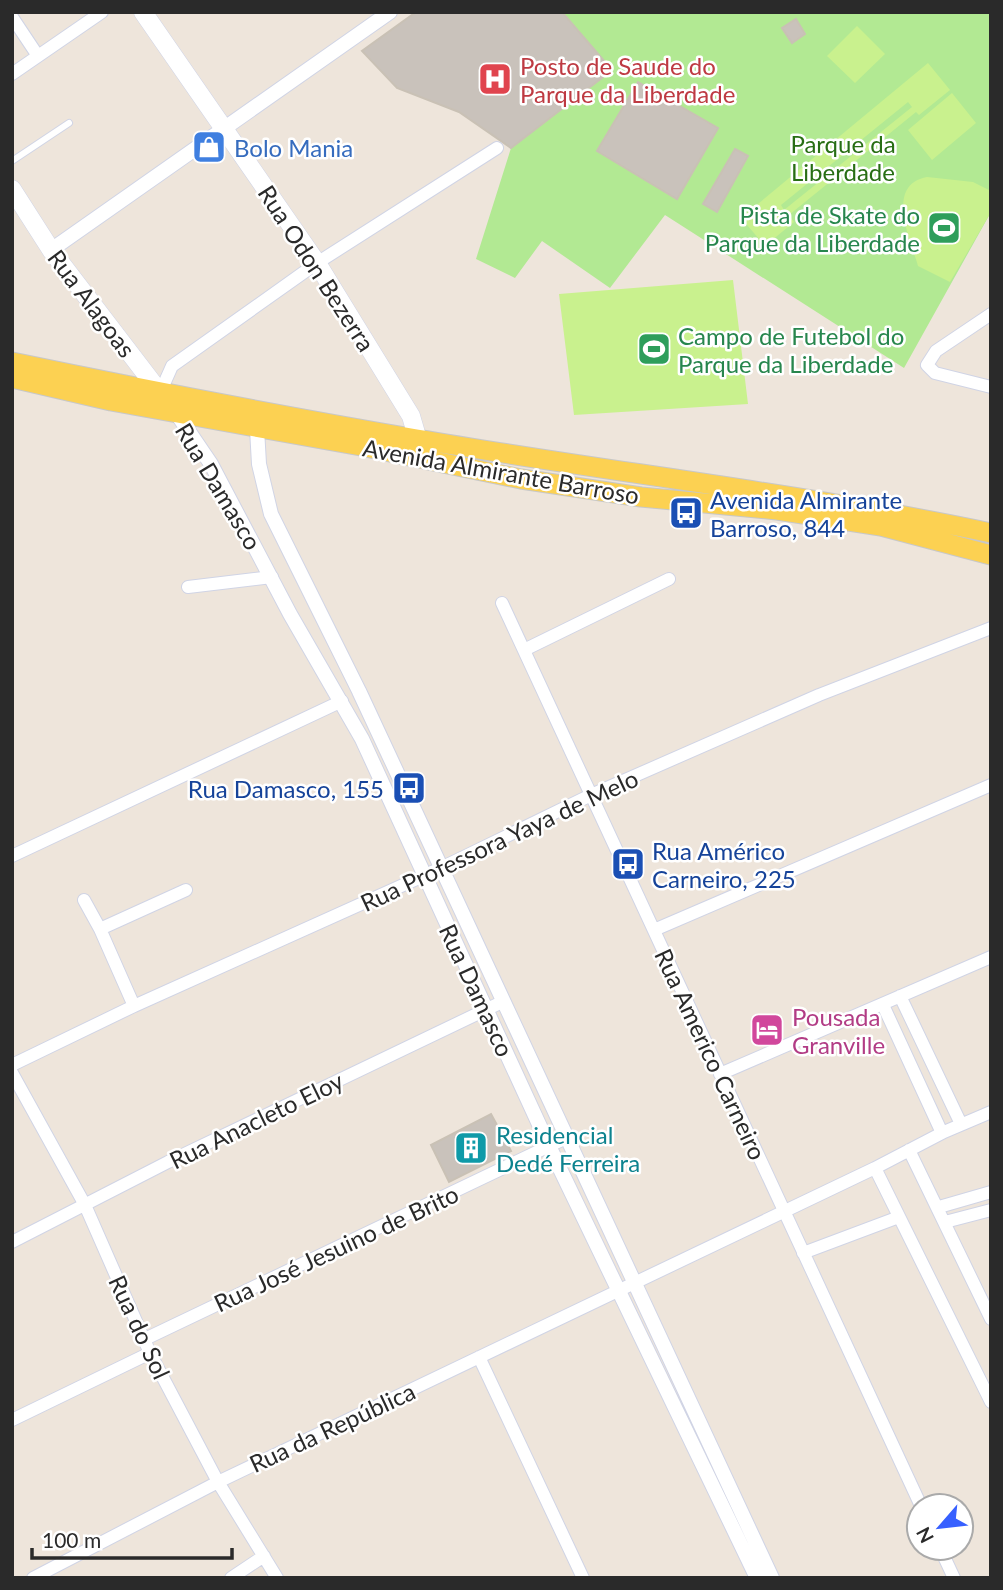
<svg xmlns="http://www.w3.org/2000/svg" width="1003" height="1590" font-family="Lato,sans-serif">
<rect width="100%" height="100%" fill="#eee5db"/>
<path fill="#b2e993" d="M 562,12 L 991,12 L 991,212 L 904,368 L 665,215 L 610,288 L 542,241 L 515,278 L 476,259 L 511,148 L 612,70 Z"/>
<path fill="#c9f18e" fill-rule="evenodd" d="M 857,26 L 885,54 L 855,83 L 827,56 Z
M 928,63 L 950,90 L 919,115 L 916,112 L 789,215 L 794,222 L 765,246 L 741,218 ZM 908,102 L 912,107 L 784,210 L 781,205 Z
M 952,93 L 976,123 L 932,160 L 908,130 Z
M 927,177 L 973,182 L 991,191 L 991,212 L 950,282 L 918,266 C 911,241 884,185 927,177 Z
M 733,280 L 748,404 L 574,415 L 559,294 Z"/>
<path fill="#c9c2bb" stroke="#c9c1b5" stroke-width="2" d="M 416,12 L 562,12 L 612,70 L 511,148 L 459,112 L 397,88 L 362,51 Z
M 796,19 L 805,34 L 792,43 L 782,28 Z
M 638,82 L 718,128 L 677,199 L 597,151 Z
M 735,149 L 748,156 L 717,212 L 703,204 Z
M 491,1114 L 511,1151 L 449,1182 L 431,1145 Z"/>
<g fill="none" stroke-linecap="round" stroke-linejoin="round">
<defs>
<path id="service" d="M 12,161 L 69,123"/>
<path id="minor" d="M 12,17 L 38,56
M 12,74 L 102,12
M 991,314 L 936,351 L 927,365 L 935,373 L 991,387
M 160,393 L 172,366 L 317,263 L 497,148
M 188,587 L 272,577
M 502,603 L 921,1506
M 524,650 L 669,579
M 12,856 L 342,701
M 84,900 L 100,929 L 134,1006
M 100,929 L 186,890
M 654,930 L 991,785
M 900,996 L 961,1124
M 883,1005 L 942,1133
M 12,1065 L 134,1006 L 441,868 L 591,795 L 819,695 L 991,628
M 12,1073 L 85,1205 L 150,1353 L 218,1482 L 277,1578
M 720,1074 L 991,957
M 909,1150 L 991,1319
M 875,1168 L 991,1402
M 939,1207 L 991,1192
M 945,1222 L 991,1210
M 12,1242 L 168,1162 L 502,1002
M 803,1253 L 899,1217
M 145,1339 L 566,1138
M 479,1357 L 583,1578
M 12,1420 L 150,1353
M 940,1548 L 954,1578
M 33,1578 L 218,1482 L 875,1168 L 944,1132 L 991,1112
M 231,1578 L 264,1556"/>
<path id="tertiary" d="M 51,250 L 390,12
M 177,414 L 211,464 L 290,614 L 362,739 L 549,1146 L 757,1578
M 257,429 L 259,464 L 271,514 L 359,691 L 772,1578"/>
<path id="secondary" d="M 143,12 L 317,263 L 411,416 L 418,440 L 409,448
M 12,189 L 51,250 L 165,399"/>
<path id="primary" d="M 12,362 C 147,390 282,416 417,439 C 608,472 801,493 991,533
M 12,378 L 111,401 L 361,446 L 521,479 L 641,497 L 777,510 L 881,526 L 991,555"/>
</defs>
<use href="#service" stroke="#d0d4e5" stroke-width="8"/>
<use href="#minor" stroke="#d0d4e5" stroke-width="14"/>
<use href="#tertiary" stroke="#d0d4e5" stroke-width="16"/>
<use href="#secondary" stroke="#d0d4e5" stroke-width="19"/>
<use href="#primary" stroke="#c8c8c8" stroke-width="21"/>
<use href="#service" stroke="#fff" stroke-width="6"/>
<use href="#minor" stroke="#fff" stroke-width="12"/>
<use href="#tertiary" stroke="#fff" stroke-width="14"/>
<use href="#secondary" stroke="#fff" stroke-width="18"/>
<use href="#primary" stroke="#fcd152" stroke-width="19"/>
</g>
<defs>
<symbol id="hospital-square" viewBox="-11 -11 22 22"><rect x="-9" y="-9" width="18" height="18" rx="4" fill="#e0444e" stroke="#fff"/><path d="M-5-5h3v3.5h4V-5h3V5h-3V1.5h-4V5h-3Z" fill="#fff"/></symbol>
<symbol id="shop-square" viewBox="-11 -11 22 22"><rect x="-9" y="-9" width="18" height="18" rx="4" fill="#3f7fe0" stroke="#fff"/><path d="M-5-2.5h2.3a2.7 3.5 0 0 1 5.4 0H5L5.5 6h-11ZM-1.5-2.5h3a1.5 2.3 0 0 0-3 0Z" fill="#fff"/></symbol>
<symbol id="stadium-square" viewBox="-11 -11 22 22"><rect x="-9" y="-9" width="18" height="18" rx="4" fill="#2e9e5b" stroke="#fff"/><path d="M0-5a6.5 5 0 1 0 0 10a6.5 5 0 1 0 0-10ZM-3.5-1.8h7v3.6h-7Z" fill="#fff"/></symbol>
<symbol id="bus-square" viewBox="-11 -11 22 22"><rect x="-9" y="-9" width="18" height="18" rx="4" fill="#1a4fb4" stroke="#fff"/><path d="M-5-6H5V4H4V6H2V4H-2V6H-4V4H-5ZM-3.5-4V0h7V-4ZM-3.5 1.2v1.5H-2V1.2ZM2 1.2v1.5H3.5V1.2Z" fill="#fff"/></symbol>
<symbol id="hotel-square" viewBox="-11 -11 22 22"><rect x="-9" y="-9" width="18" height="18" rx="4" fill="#d1479c" stroke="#fff"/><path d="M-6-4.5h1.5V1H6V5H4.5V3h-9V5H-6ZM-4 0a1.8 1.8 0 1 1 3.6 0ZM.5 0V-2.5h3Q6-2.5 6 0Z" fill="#fff"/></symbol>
<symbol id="building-square" viewBox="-11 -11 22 22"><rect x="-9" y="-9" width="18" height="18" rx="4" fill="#0f9aa8" stroke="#fff"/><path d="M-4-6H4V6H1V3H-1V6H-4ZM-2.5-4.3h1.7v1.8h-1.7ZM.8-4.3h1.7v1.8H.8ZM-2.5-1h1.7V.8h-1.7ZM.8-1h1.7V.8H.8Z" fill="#fff"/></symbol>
</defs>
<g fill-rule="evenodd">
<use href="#hospital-square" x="476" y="60" width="38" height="38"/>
<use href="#shop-square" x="190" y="128" width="38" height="38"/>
<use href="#stadium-square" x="925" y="209" width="38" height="38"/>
<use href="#stadium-square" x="635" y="330" width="38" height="38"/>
<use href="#bus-square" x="667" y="494" width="38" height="38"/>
<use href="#bus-square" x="390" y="769" width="38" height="38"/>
<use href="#bus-square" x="609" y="845" width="38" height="38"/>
<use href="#hotel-square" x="748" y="1011" width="38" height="38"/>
<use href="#building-square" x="452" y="1129" width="38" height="38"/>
</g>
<g text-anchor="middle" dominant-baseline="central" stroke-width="5" stroke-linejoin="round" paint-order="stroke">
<g font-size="24" fill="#be3a42" stroke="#fff" text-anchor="start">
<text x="520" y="65">Posto de Saude do<tspan x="520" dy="28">Parque da Liberdade</tspan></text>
</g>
<g font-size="24" fill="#286e14" stroke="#fff">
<text x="843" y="143">Parque da<tspan x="843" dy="28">Liberdade</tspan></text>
</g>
<g font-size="24" fill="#366cbe" stroke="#fff" text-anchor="start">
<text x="234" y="147">Bolo Mania</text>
</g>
<g font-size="24" fill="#27864d" stroke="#fff" text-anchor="end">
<text x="920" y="214">Pista de Skate do<tspan x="920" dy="28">Parque da Liberdade</tspan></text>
<text x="678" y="335" text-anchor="start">Campo de Futebol do<tspan x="678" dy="28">Parque da Liberdade</tspan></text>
</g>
<g font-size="24" fill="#2a2a2a" stroke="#fff">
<text transform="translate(317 268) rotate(57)">Rua Odon Bezerra</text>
<text transform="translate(92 303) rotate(53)">Rua Alagoas</text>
<text transform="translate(501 471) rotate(10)">Avenida Almirante Barroso</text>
<text transform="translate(219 486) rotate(59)">Rua Damasco</text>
<text transform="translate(499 840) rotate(-25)">Rua Professora Yaya de Melo</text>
<text transform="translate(477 990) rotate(65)">Rua Damasco</text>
<text transform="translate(711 1054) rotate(65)">Rua Americo Carneiro</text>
<text transform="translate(256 1120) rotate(-26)">Rua Anacleto Eloy</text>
<text transform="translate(336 1248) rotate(-25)">Rua José Jesuino de Brito</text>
<text transform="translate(140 1327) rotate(65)">Rua do Sol</text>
<text transform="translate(332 1427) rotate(-25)">Rua da República</text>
</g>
<g font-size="24" fill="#164399" stroke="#fff" text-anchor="start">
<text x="710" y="499">Avenida Almirante<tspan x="710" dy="28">Barroso, 844</tspan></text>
<text x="384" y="788" text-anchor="end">Rua Damasco, 155</text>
<text x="652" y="850">Rua Américo<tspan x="652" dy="28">Carneiro, 225</tspan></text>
</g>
<g font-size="24" fill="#b23c85" stroke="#fff" text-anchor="start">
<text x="792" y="1016">Pousada<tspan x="792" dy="28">Granville</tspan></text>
</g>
<g font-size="24" fill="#0d838f" stroke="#fff" text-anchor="start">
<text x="496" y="1134">Residencial<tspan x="496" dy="28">Dedé Ferreira</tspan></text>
</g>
</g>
<rect width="1003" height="1590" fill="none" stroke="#2a2a2a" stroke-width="28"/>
<g transform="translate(940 1527) rotate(242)"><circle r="33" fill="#ffffff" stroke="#aaaaaa" stroke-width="2"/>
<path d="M0-5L12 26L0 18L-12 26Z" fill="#3760ff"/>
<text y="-10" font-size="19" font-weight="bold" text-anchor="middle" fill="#2a2a2a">N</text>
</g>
<path d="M32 1548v10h200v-10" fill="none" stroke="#2a2a2a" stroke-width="3.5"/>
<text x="42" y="1548" font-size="21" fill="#2a2a2a" stroke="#ffffff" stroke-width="5" paint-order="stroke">100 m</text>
</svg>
